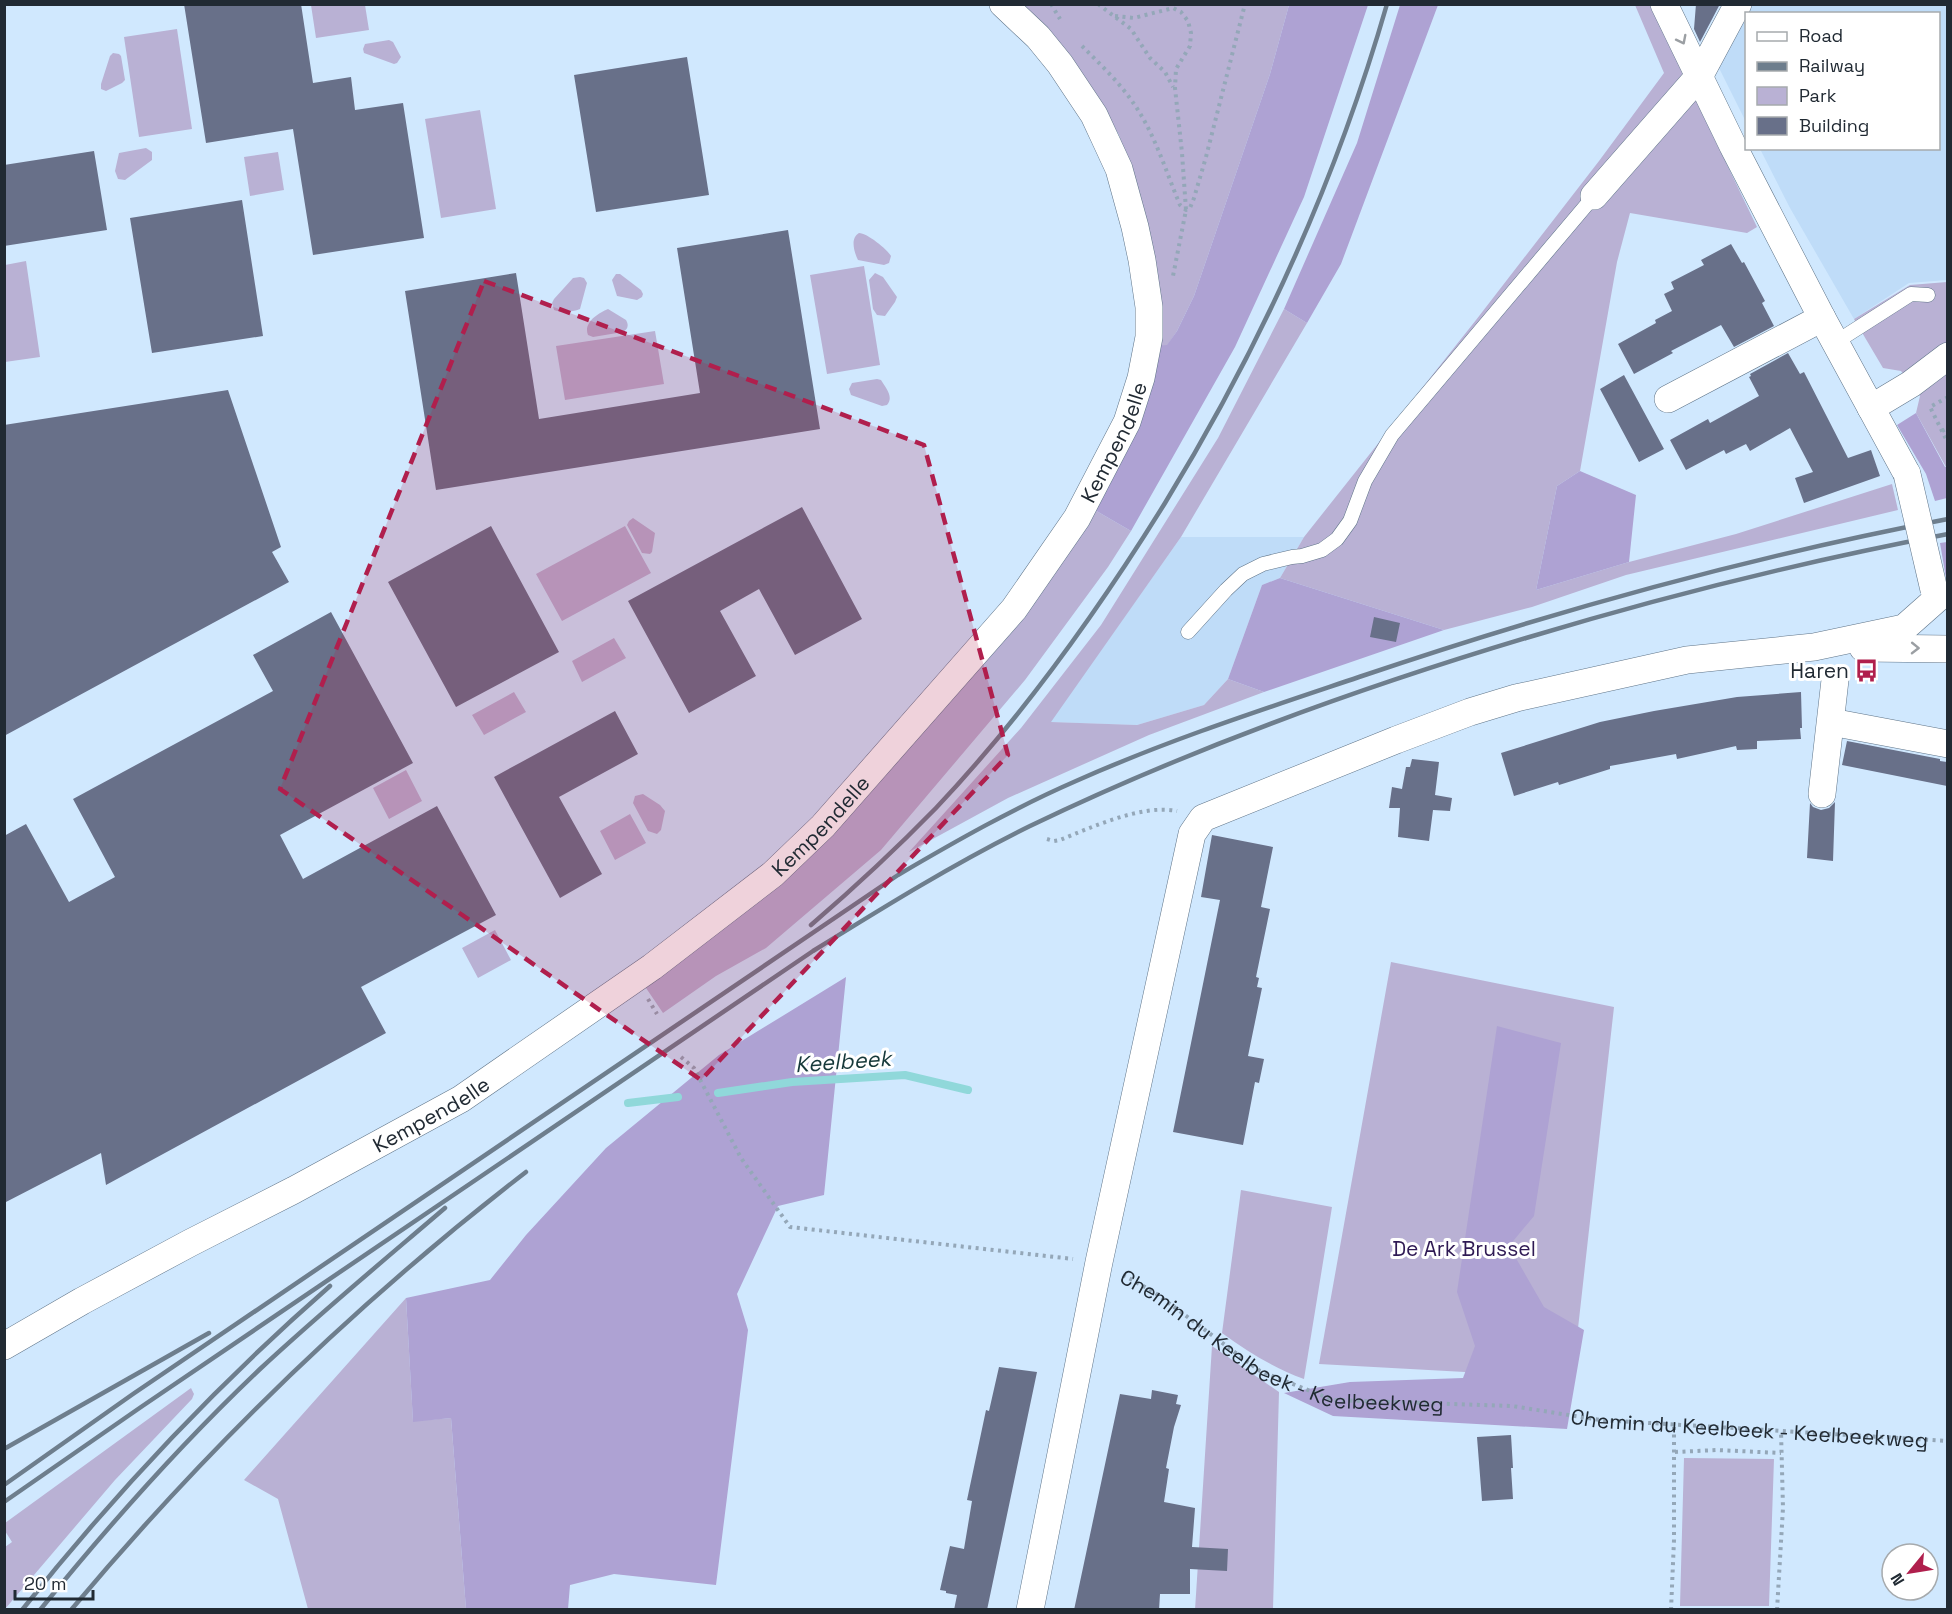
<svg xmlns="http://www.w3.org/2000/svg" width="1952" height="1614" font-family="'Space Grotesk',sans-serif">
<rect width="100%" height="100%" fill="#d0e8fe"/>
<path fill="#bfdcf8" d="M 1732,5 L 1947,5 L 1947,280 L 1909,283 L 1854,319 L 1790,208 L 1760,149 L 1938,148 L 1938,14 L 1746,14 L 1746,122 L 1708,46 Z
M 1181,537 L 1304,537 L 1280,578 L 1262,585 L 1228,679 L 1204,705 L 1137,725 L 1050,722 Z"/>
<path fill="#b9b1d4" d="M 311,5 L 365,5 L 369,30 L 316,38 Z
M 1015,5 L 1289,5 L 1270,74 L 1194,296 L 1177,331 L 1167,346 L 1155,346 L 1141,208 L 1119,135 L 1087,80 L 1049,38 Z
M 1635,5 L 1653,5 L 1704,117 L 1757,227 L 1747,233 L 1630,213 L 1617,262 L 1580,471 L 1557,486 L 1536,590 L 1629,562 L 1736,534 L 1892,484 L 1898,510 L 1626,575 L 1532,607 L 1444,630 L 1280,578 L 1304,537 L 1476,320 L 1599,161 L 1664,73 Z
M 177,29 L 192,129 L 139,137 L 124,37 Z
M 389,40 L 393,42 L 401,57 L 397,63 L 394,64 L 364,53 L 363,49 L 365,44 Z
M 113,53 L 119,54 L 121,56 L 125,80 L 122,83 L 106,91 L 101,89 L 101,84 L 110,56 Z
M 480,110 L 496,209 L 441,218 L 425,119 Z
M 146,148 L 152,152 L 152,160 L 125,180 L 118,179 L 115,171 L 119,153 Z
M 278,152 L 284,190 L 250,196 L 244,157 Z
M 859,233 C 867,233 887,249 891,256 L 889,263 L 884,265 L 858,260 C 854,252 850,238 859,233 Z
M 26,261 L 40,357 L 5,362 L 5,265 Z
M 864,266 L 880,365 L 827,374 L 810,275 Z
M 875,273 L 883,277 L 897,297 L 895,302 L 885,316 L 877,315 L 873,309 L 869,280 Z
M 616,274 L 620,274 L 641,290 L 643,294 L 642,297 L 637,300 L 617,296 L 612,280 Z
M 580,277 L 584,278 L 587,283 L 580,309 C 573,312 561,313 554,310 L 552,303 L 554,299 L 573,278 Z
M 1947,282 L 1947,467 L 1946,467 L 1916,413 L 1920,396 L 1901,371 L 1883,368 L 1854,319 L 1910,285 Z
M 608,309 L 626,320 C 629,325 628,329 623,332 L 593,337 L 588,335 C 583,323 598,313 608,309 Z
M 1284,309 L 1307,323 L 1181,537 L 1051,722 L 1137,725 L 1204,705 L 1228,679 L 1264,692 L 1149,735 L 1008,798 L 909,852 L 1021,728 L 1101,625 L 1218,438 Z
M 655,331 L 664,384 L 565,400 L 556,346 Z
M 877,379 L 881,380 C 886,388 894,397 887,405 L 882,406 L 851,395 L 849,389 L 852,383 Z
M 1093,509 L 1131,531 L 1108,567 L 1025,680 L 881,850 L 766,948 L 716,976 L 663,1013 L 646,988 L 654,969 L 775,879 Z
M 633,518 L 655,533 L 652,552 L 650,554 L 642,553 L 627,525 L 629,521 Z
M 625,526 L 651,573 L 562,621 L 536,574 Z
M 614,638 L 626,658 L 582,682 L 572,661 Z
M 514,692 L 526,712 L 484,735 L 472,715 Z
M 406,770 L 422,801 L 389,819 L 373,788 Z
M 643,794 L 660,805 L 665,811 L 661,830 L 657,834 L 648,831 L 633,803 L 635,796 Z
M 630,814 L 646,843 L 615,860 L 600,831 Z
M 495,930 L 511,960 L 478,978 L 462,948 Z
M 1391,962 L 1614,1007 L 1573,1373 L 1520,1394 L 1465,1372 L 1319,1364 Z
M 1241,1190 L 1332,1207 L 1304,1379 C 1274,1368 1248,1352 1222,1333 Z
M 406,1298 L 413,1421 L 451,1418 L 466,1609 L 308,1609 L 278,1499 L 244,1480 Z
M 1212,1346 L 1279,1392 L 1273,1609 L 1195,1610 Z
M 191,1388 L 194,1394 L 192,1399 L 115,1480 L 5,1609 L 5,1547 L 12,1542 L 5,1531 L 5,1523 Z
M 1684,1458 L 1774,1459 L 1769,1606 L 1680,1606 Z"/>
<path fill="#aea2d3" d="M 1289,5 L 1368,5 L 1304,197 L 1235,347 L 1131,531 L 1093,509 L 1155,346 L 1167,345 L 1177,331 L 1194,296 L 1270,74 Z
M 1400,5 L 1438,5 L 1341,264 L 1307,323 L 1284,309 L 1357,143 Z
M 1916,413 L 1945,467 L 1947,467 L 1947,498 L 1935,501 L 1926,474 L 1897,425 Z
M 1580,471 L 1636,495 L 1629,562 L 1536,590 L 1557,486 Z
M 1947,542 L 1948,542 L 1947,584 L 1940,543 Z
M 1280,578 L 1444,630 L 1264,692 L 1228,679 L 1262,585 Z
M 846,977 L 824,1195 L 778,1206 L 737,1294 L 748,1330 L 716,1585 L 614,1574 L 570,1585 L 568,1609 L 466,1609 L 451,1418 L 413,1422 L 406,1298 L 490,1280 L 526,1235 L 606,1148 L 719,1055 Z
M 1497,1026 L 1561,1043 L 1534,1216 L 1509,1246 L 1544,1307 L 1584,1330 L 1567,1429 L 1333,1416 L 1284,1393 L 1350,1382 L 1463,1378 L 1475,1346 L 1457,1292 Z"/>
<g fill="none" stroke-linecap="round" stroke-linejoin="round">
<path stroke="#90d8da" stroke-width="8" d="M 718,1093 L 792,1082 L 905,1075 L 968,1090
M 628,1103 L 678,1097"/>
</g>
<path fill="#687089" d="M 184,4 L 301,4 L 313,83 L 351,77 L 355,110 L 403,103 L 424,238 L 313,255 L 293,129 L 206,143 Z
M 1696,4 L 1720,4 L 1700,42 L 1694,29 Z
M 687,57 L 709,195 L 596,212 L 574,75 Z
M 94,151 L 107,230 L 4,246 L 4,165 Z
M 242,200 L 263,336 L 152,353 L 130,218 Z
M 788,230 L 820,429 L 436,490 L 405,291 L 516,273 L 539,419 L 700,393 L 677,248 Z
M 1731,244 L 1742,263 L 1744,262 L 1765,301 L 1762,303 L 1774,326 L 1734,347 L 1721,325 L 1671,351 L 1673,353 L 1634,374 L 1618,344 L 1656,323 L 1655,320 L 1672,311 L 1664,294 L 1674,289 L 1671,282 L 1704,265 L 1701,260 Z
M 1788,353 L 1800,374 L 1804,372 L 1848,458 L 1871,450 L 1880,476 L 1804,503 L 1795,478 L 1813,472 L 1790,428 L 1750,451 L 1746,444 L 1726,454 L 1724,450 L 1686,470 L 1670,440 L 1708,419 L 1710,423 L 1759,396 L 1749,377 L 1751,376 L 1750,374 Z
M 1624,375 L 1664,449 L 1639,462 L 1600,389 Z
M 228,390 L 281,547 L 272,552 L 289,582 L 4,736 L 4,425 Z
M 802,507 L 862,619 L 795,655 L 759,589 L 720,611 L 756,676 L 689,713 L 628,601 Z
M 491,526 L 559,652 L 456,707 L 388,582 Z
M 331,612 L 413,763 L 280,835 L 303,879 L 437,806 L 496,915 L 361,987 L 386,1033 L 106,1185 L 101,1153 L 4,1203 L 4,836 L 26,824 L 69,902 L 115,877 L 73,799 L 273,691 L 253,655 Z
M 1374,617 L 1400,623 L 1396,642 L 1370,637 Z
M 1801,692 L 1802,728 L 1800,728 L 1801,739 L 1757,741 L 1757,749 L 1737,750 L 1736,746 L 1677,759 L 1676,754 L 1610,766 L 1610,769 L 1559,785 L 1558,782 L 1514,796 L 1501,753 L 1600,722 L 1654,711 L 1737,697 Z
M 615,711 L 638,754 L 559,797 L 602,874 L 560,898 L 494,777 Z
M 1847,741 L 1940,759 L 1940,761 L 1947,762 L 1947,786 L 1842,765 Z
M 1412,759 L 1439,762 L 1435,795 L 1452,798 L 1450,811 L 1433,810 L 1429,841 L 1398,837 L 1400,808 L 1389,808 L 1392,787 L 1402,789 L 1406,767 L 1410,767 Z
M 1835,802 L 1833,861 L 1807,858 L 1810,803 L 1813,807 L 1821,810 L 1829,808 Z
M 1212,835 L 1273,847 L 1261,907 L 1270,909 L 1256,977 L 1259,978 L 1257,987 L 1262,988 L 1248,1056 L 1264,1059 L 1259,1083 L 1255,1082 L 1243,1145 L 1173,1132 L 1220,900 L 1201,897 Z
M 999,1367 L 1037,1372 L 987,1610 L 954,1610 L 957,1595 L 946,1593 L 946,1591 L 940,1590 L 950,1546 L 964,1549 L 972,1501 L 967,1500 L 986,1410 L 989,1411 Z
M 1152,1390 L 1178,1395 L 1176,1404 L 1181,1405 L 1174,1427 L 1166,1468 L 1169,1469 L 1164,1502 L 1195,1508 L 1192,1547 L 1228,1549 L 1227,1571 L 1190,1569 L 1190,1594 L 1160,1594 L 1159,1610 L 1074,1610 L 1120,1394 L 1151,1399 Z
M 1511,1435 L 1513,1468 L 1511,1468 L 1513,1499 L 1482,1501 L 1477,1437 Z"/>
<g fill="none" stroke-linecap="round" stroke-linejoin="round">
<defs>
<path id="lane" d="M 1836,342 L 1911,294 L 1928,295
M 1188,632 L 1226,590 L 1243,574 L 1263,564 L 1292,557 L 1302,556 L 1322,550 L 1337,539 L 1350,521 L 1365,481 L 1392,435 L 1594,196"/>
<g id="street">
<path d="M 1664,4 L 1733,146 L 1822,318 L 1907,474"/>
<path d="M 1594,196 L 1700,75 L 1738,4"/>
<path d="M 1668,399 L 1822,318"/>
<path d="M 1871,408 L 1911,384 L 1948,356"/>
<path d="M 1863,648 L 1948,649"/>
<path d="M 1831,722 L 1948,744"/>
<path d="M 1822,794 L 1835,680"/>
<path id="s2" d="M 4,1346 L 82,1301 L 190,1243 L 294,1190 L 461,1099 L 652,967 L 773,874 L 823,826 L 1014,609 L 1077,518 L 1127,422 L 1141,378 L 1149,337 L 1149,307 L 1142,260 L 1135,227 L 1119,169 L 1107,143 L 1094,115 L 1060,64 L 1038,37 L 1003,4"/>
<path d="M 1030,1610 L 1099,1262 L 1192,834 L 1203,818 L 1396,740 L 1470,712 L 1516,698 L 1687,660 L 1814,647 L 1904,628 L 1939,597"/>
</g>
</defs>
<use href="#lane" stroke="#5f7488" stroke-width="15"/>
<use href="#street" stroke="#5f7488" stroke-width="28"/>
<g stroke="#94a7b8" stroke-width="4" stroke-dasharray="3 4.5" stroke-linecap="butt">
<path d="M 1051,4 L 1060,19"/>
<path d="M 1098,4 L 1131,29 L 1150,58 L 1165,72 L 1173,87"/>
<path d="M 1115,16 L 1134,18 L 1173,8 L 1181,12 L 1188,21 L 1191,33 L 1190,46 L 1176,69 L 1175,88 L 1182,153 L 1186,210 L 1173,276"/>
<path d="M 1082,46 C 1100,64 1120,83 1134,104 C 1155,134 1166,172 1180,205 L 1186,210 L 1190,208 L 1194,198 L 1206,157 L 1245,4"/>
<path d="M 1948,397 L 1930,407 L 1948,443"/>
<path d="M 1942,431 L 1948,428"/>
<path d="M 1047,839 L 1054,841 L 1060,840 C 1092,827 1142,804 1177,811"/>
<path d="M 648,999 L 657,1014"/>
<path d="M 681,1057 L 694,1068 L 741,1158 L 790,1227 L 1073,1259"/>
<path id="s1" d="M 1123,1275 L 1154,1292 L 1260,1371 L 1333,1400 L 1512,1406 L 1600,1420 L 1948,1441"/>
<path d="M 1675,1452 L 1717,1450 L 1781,1453"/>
<path d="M 1671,1610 L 1674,1540 L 1674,1424"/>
<path d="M 1777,1610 L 1783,1508 L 1781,1431"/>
</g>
<use href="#lane" stroke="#fff" stroke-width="14"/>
<use href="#street" stroke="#fff" stroke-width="27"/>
<path stroke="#6e7e8d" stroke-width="4.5" d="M 811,925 C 854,888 896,849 936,808 C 1023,716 1098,611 1165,503 C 1261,346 1336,181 1387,4
M 4,1449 L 209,1333
M 4,1485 L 133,1394 L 898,875 C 956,841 1014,808 1076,781 C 1168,740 1264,709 1359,677 C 1551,612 1748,557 1948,519
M 4,1502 L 141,1407 L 813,951 C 884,907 955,863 1030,826 C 1190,749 1356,689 1526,638 C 1665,596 1806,561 1948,534
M 22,1610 C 115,1493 218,1384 330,1286
M 40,1610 C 108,1526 181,1444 259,1370 C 319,1314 383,1261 445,1208
M 71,1610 C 206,1449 360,1300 526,1172"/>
<defs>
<path id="street-bridge" d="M 1907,474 L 1934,590"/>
</defs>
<use href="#street-bridge" stroke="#5f7488" stroke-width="28" stroke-linecap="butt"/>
<use href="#street-bridge" stroke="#fff" stroke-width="27"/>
</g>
<defs><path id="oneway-chevron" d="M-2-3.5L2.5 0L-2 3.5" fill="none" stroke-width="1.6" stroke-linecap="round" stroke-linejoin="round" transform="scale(1.5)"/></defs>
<g stroke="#9b9fa3">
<use href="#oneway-chevron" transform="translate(1682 40) rotate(63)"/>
<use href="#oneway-chevron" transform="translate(1915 648) rotate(1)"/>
</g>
<path fill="#b01f4d" fill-opacity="0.2" stroke="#b01f4d" stroke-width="4.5" stroke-dasharray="12 8" stroke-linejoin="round" d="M 484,281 L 924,445 L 1008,755 L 701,1080 L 280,789 Z"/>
<defs>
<symbol id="bus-bare" viewBox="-9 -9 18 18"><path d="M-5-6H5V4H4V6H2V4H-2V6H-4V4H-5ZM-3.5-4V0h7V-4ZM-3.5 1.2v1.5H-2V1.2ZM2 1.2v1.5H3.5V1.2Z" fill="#b01f4d" stroke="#fff" stroke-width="2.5" paint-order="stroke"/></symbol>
</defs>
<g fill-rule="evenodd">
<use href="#bus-bare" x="1850" y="654" width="33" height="33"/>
</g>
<g text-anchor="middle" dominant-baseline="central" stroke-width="6" stroke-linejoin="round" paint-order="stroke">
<g font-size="21" fill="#212a33" stroke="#fff">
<text stroke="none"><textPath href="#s2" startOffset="1458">Kempendelle</textPath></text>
<text stroke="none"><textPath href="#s2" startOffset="972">Kempendelle</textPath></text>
<text stroke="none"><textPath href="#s2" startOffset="486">Kempendelle</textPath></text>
<text stroke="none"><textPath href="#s1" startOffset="178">Chemin du Keelbeek - Keelbeekweg</textPath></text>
<text stroke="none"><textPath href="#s1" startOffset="664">Chemin du Keelbeek - Keelbeekweg</textPath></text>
</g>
<g font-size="21" fill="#212a33" stroke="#fff" text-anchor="end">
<text x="1849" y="670">Haren</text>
</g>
<g font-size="21" fill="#2f1a54" stroke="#fff">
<text x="1464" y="1248">De Ark Brussel</text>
</g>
<g font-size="22" font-style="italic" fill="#16393a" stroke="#fff">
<text transform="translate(843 1061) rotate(-4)">Keelbeek</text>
</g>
</g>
<rect width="1952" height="1614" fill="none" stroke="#212a33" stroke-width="12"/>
<rect x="1745" y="12" width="195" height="138" fill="#ffffff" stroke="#a6aaad" stroke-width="1.5"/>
<rect x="1757" y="32" width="30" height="9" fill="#ffffff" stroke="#a6aaad" stroke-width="1.5"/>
<text x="1799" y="42" font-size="18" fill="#212a33">Road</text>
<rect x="1757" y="62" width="30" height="9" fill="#6e7e8d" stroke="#a6aaad" stroke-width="1.5"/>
<text x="1799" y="72" font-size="18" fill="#212a33">Railway</text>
<rect x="1757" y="87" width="30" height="18" fill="#b9b1d4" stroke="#a6aaad" stroke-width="1.5"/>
<text x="1799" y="102" font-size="18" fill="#212a33">Park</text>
<rect x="1757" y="117" width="30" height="18" fill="#687089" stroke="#a6aaad" stroke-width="1.5"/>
<text x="1799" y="132" font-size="18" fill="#212a33">Building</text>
<g transform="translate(1910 1572) rotate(240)"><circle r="28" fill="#ffffff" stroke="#a6aaad" stroke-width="1.5"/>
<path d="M0-4.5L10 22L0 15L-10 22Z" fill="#b01f4d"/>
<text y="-9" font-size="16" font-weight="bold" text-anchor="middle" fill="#212a33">N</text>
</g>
<path d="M15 1590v9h78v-9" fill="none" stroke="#212a33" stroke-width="3"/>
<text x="24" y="1590" font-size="18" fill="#212a33" stroke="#ffffff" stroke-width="4.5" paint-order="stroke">20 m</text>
</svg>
